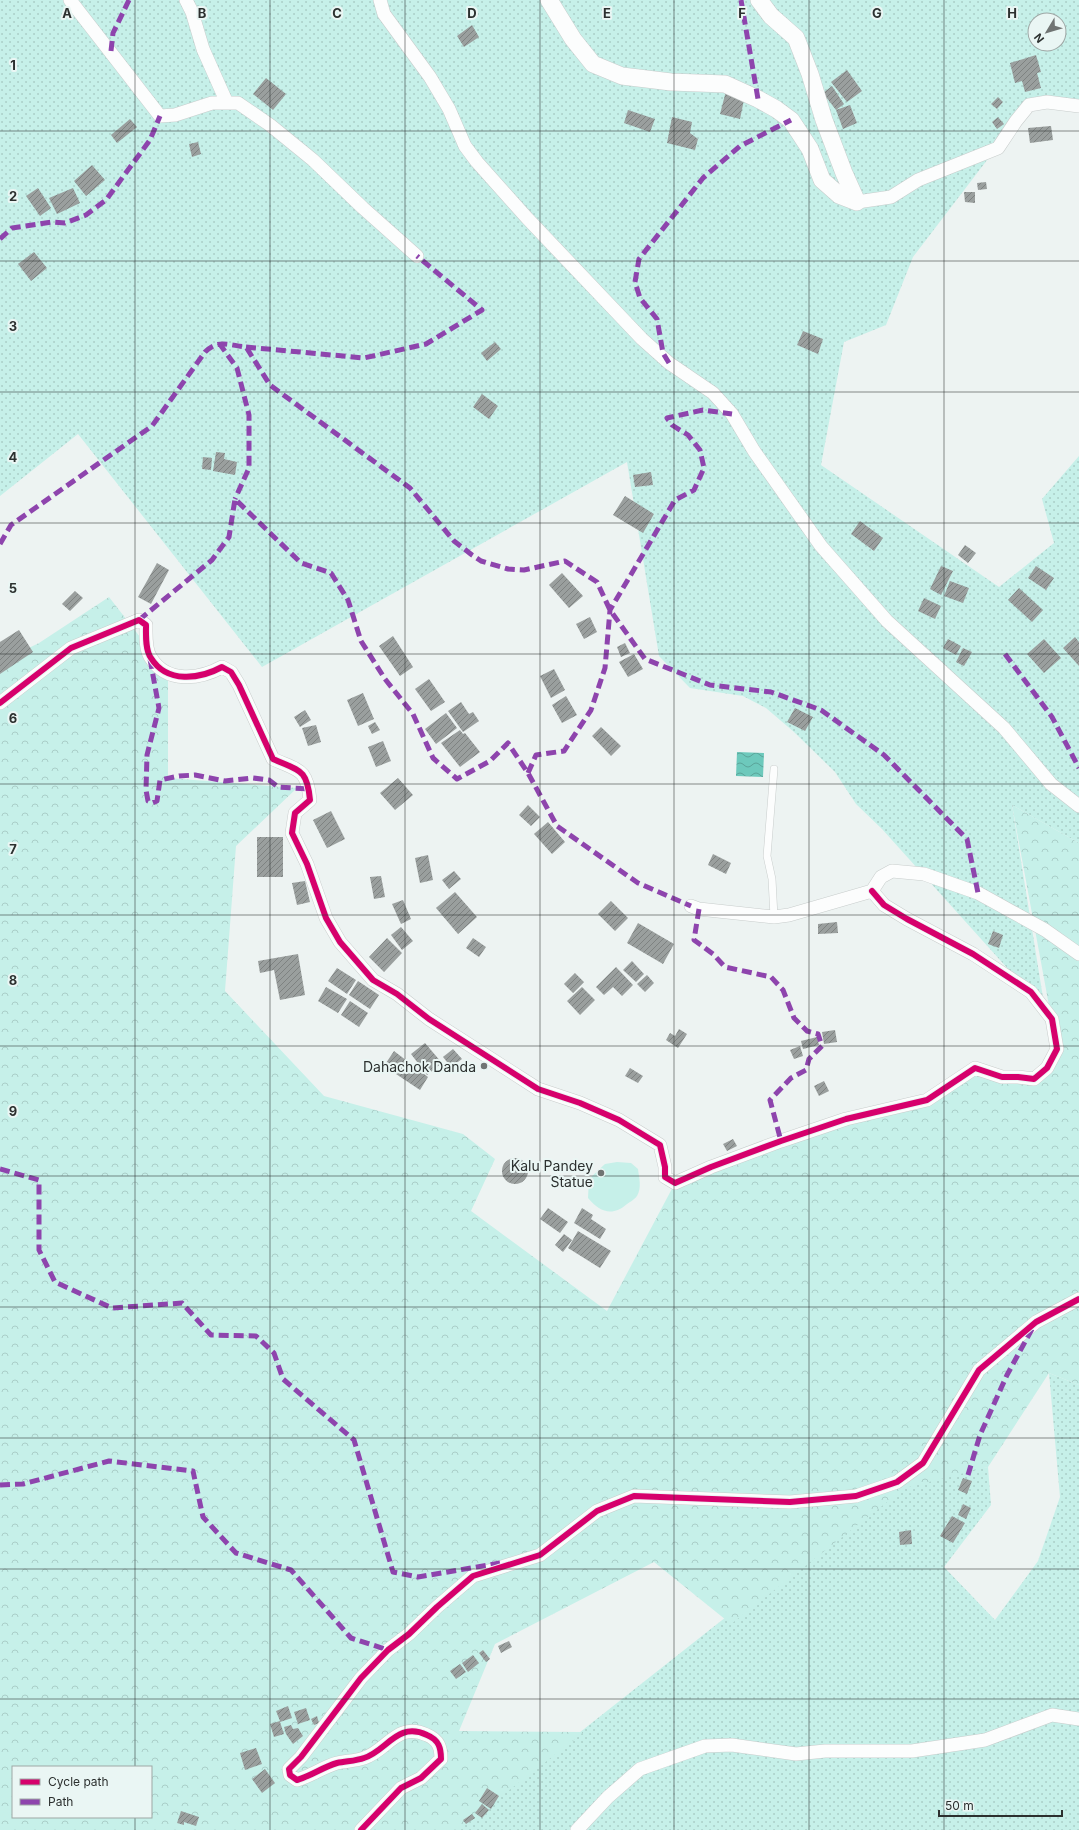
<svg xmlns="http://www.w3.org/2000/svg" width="1079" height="1830" font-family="Inter,sans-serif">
<defs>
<pattern id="grass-dots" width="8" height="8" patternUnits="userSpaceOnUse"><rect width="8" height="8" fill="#c6f0e9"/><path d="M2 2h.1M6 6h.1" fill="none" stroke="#aacec8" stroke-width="1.8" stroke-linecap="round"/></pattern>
<pattern id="forest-crowns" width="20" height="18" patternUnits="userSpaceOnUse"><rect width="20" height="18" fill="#c6f0e9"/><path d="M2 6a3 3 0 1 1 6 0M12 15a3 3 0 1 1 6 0" fill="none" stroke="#aacec8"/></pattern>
<pattern id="water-waves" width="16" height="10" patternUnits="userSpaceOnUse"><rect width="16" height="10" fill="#6dc9bc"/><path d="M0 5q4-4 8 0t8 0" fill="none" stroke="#5aa499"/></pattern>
<pattern id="building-hatch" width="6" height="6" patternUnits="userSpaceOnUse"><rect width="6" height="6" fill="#9a9f9e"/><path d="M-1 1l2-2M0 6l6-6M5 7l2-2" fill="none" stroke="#7e8281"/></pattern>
</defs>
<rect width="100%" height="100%" fill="#edf3f2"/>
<path fill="url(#grass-dots)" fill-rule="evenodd" d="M 0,0 L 1079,0 L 1079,106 L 1029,105 L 913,257 L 886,325 L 844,342 L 821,465 L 999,587 L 1054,543 L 1042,499 L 1079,456 L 1079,843 L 1012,805 L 1045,1010 L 882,829 L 856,804 L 835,772 L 794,732 L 766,708 L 743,696 L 690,688 L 659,656 L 627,462 L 262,667 L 78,434 L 0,496 ZM 1035,20 L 1059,20 L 1059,44 L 1035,44 Z
M 1049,1373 L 1079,1385 L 1079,1830 L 456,1830 L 897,1482 L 988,1467 L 991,1505 L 944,1567 L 995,1620 L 1038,1561 L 1060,1497 Z"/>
<path fill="url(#forest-crowns)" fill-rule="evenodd" d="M 109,597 L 168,673 L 168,778 L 297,788 L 236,846 L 225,991 L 324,1096 L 463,1134 L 495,1159 L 471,1211 L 607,1311 L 675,1183 L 781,1141 L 927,1100 L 975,1068 L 1034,1079 L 1057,1049 L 1012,805 L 1079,843 L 1079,1385 L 1049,1373 L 988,1467 L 905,1488 L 731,1624 L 654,1562 L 495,1644 L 459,1731 L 584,1732 L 458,1830 L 0,1830 L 0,662 L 39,643 ZM 13,1767 L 151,1767 L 151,1817 L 13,1817 Z"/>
<path fill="#c6f0e9" d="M 617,1162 L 631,1163 L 638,1169 C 639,1177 642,1188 637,1196 C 635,1199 630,1202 627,1204 C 612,1217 600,1212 588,1198 L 589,1179 L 605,1164 Z"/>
<path fill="url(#water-waves)" d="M 737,752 L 764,753 L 763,777 L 736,776 Z"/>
<path fill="url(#building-hatch)" d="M 472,25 L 479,37 L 464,47 L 457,36 Z
M 1036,55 L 1041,72 L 1037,73 L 1041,88 L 1025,92 L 1022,81 L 1015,83 L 1010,63 Z
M 847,70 L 862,91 L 847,102 L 831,82 Z
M 266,78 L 286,94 L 273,110 L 253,94 Z
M 832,86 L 844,104 L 836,110 L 823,93 Z
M 726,91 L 745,95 L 740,119 L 720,114 Z
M 998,97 L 1003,102 L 997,109 L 991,104 Z
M 850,105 L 857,123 L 843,129 L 836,110 Z
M 628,110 L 655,119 L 650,132 L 624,123 Z
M 672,117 L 692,122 L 690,133 L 698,139 L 695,150 L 667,143 Z
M 998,117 L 1004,124 L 997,129 L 992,122 Z
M 130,119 L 137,127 L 117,143 L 111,135 Z
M 1051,126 L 1053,140 L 1030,143 L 1028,128 Z
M 198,142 L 201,154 L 192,157 L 189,144 Z
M 92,165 L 105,180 L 86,196 L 74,181 Z
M 986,182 L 987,189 L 978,190 L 977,183 Z
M 38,188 L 51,208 L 40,216 L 26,196 Z
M 73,188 L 80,203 L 57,214 L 49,198 Z
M 964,192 L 975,192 L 975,203 L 965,202 Z
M 34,252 L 47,268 L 31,281 L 18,264 Z
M 803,331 L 823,339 L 818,354 L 797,345 Z
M 495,342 L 501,349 L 487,361 L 481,353 Z
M 482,394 L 498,406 L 489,419 L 473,407 Z
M 216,452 L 225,453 L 224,459 L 237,462 L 235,475 L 213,471 Z
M 203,457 L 212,458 L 211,470 L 202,469 Z
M 651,472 L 653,485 L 635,487 L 633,475 Z
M 625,496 L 654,514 L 643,533 L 613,515 Z
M 860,521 L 883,538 L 874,551 L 851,534 Z
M 965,545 L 976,553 L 968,563 L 958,555 Z
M 157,563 L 169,570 L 151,604 L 138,597 Z
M 941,566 L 953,571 L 941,595 L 930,589 Z
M 1036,566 L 1054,578 L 1046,590 L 1028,578 Z
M 562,573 L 583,596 L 569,608 L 549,585 Z
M 950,581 L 969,588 L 963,603 L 944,596 Z
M 1019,588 L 1043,610 L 1032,622 L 1008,600 Z
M 75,591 L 83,598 L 70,611 L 62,604 Z
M 924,598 L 941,606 L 935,619 L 918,611 Z
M 590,617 L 597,632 L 584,639 L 576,624 Z
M 19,630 L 33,652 L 0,674 L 0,642 Z
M 393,636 L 413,667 L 400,676 L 379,646 Z
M 1075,637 L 1079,642 L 1079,666 L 1063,648 Z
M 948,639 L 961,646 L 956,655 L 943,648 Z
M 1044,639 L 1061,658 L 1044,673 L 1027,654 Z
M 625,643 L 630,653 L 621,657 L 617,647 Z
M 963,648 L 972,652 L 964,666 L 956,662 Z
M 634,654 L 643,669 L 628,677 L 619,662 Z
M 554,669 L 565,690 L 551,698 L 540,676 Z
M 429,679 L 445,702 L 431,711 L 415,689 Z
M 363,693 L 374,719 L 358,726 L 347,700 Z
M 566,696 L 577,715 L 562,723 L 552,705 Z
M 461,702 L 469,714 L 473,712 L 479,721 L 463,732 L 448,711 Z
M 795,708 L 813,717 L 805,731 L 787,722 Z
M 305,710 L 311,720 L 300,727 L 294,717 Z
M 446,713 L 457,728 L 436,744 L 425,729 Z
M 375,722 L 380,730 L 372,734 L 368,726 Z
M 316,725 L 321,742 L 308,746 L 302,728 Z
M 601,727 L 621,746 L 611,756 L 592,736 Z
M 460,730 L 463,734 L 465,733 L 480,752 L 460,767 L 441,743 Z
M 383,741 L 391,761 L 376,767 L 368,747 Z
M 398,778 L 413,795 L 395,810 L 380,793 Z
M 528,805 L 540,817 L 531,826 L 519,815 Z
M 331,811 L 345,839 L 327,848 L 313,820 Z
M 548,822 L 565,842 L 552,854 L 534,834 Z
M 257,837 L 283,837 L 283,877 L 257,877 Z
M 713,854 L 731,863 L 726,874 L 708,865 Z
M 428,855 L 433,880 L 420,883 L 415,858 Z
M 454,871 L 461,879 L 449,889 L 442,880 Z
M 381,876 L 385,897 L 374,899 L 370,877 Z
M 305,881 L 310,902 L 297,905 L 292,883 Z
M 455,892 L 477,917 L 458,934 L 436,908 Z
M 403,900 L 411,919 L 401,924 L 392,904 Z
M 611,901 L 628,918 L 615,931 L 598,914 Z
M 837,922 L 838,933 L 818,934 L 818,924 Z
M 638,923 L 674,944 L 663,964 L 627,943 Z
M 401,927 L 413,941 L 402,950 L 391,935 Z
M 993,931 L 1003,935 L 999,948 L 988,944 Z
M 387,938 L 402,953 L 384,972 L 369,957 Z
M 473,938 L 486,947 L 479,957 L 466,948 Z
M 298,954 L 305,995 L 280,1000 L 274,970 L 260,973 L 258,961 Z
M 632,961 L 644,974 L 636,982 L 623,970 Z
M 616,967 L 633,985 L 622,996 L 613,987 L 604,995 L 596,987 Z
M 337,968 L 356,980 L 347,994 L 328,981 Z
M 575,973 L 584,982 L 573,993 L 564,984 Z
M 647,975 L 654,983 L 645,992 L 637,984 Z
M 358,981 L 379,995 L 370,1009 L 349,995 Z
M 326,987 L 347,999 L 338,1013 L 318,1001 Z
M 582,987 L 595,1000 L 580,1015 L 567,1001 Z
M 350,1001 L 368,1013 L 359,1027 L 341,1015 Z
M 679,1029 L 687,1034 L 678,1048 L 666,1040 L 670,1033 L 675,1036 Z
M 835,1030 L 837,1042 L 824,1044 L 822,1032 Z
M 817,1037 L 819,1045 L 803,1049 L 801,1041 Z
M 425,1043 L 442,1063 L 427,1075 L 411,1054 Z
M 800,1046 L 803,1056 L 794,1059 L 790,1050 Z
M 453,1049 L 462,1059 L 451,1067 L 443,1057 Z
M 394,1051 L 428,1077 L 420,1090 L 384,1066 Z
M 630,1068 L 643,1076 L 638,1083 L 625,1076 Z
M 824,1081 L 829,1091 L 819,1096 L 814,1086 Z
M 733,1139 L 737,1146 L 727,1151 L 723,1144 Z
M502 1171a13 13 0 1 1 26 0a13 13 0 1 1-26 0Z
M 548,1208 L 568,1222 L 560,1233 L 540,1219 Z
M 582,1208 L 593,1215 L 591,1219 L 606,1229 L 600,1239 L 574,1223 Z
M 578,1231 L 611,1251 L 600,1268 L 568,1248 Z
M 564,1234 L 572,1240 L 563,1252 L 555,1245 Z
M 963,1478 L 972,1481 L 967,1494 L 958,1490 Z
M 963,1504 L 971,1508 L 966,1519 L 958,1515 Z
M 952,1516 L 965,1523 L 953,1543 L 940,1536 Z
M 911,1530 L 912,1544 L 900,1545 L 899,1532 Z
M 509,1641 L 512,1647 L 501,1653 L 498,1646 Z
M 483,1650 L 490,1659 L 486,1662 L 479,1653 Z
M 473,1655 L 479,1663 L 468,1672 L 462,1663 Z
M 460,1664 L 466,1672 L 456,1679 L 450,1671 Z
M 288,1706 L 292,1718 L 280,1722 L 284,1734 L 274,1737 L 270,1724 L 280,1721 L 276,1711 Z
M 306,1708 L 310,1720 L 298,1724 L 294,1712 Z
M 317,1716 L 319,1723 L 314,1725 L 311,1719 Z
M 291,1725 L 293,1729 L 298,1728 L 303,1736 L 293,1744 L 286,1734 L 284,1727 Z
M 256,1748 L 262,1764 L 245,1770 L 240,1753 Z
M 265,1769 L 275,1783 L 262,1793 L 252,1779 Z
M 487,1788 L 499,1796 L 491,1809 L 479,1801 Z
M 482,1804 L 489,1810 L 482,1818 L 475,1813 Z
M 181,1811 L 199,1817 L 196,1826 L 184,1822 L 184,1825 L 177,1823 Z
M 472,1814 L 475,1818 L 466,1824 L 463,1820 Z"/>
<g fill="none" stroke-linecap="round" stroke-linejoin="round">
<defs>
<path id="service" d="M 774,917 L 772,879 L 767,856 L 774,769"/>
<path id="minor" d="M 70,0 L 160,116 L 175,115 L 212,103 L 238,103 L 270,125 L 313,160 L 363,208 L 417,256
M 186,0 L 192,12 L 203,49 L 227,103
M 380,0 L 384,14 L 430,77 L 449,109 L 465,146 L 477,162 L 527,218 L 642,339 L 669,363 L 713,393 L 732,414 L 754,451 L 821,546 L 887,621 L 1004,728 L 1051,784 L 1079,806
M 857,202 L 891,197 L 918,180 L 998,148 L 1016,121 L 1029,105 L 1047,102 L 1079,106
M 0,703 L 71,648 L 139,620 L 146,625 C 146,634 145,650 151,658 C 167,684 200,679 222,667 L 231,672 L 239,685 L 273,759 C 299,771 307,768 310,800 L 295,813 L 292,833 L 307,864 L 326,918 L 340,942 L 373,980 L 397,994 L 429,1019 L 538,1089 L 580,1103 L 619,1120 L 660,1145 L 665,1167 L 665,1177 L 675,1183 L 711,1167 L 781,1141 L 846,1119 L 927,1100 L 975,1068 L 1002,1077 L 1018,1077 L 1034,1079 L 1047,1068 L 1057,1049 L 1052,1019 L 1031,992 L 973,954 L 907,919 L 884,905 L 872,891
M 691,906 L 699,909 L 774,917 L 789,915 L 872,891 L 881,877 L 892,871 L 924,874 L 978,893 L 1045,930 L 1079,954
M 361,1830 L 401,1788 L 421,1778 L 441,1759 C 441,1748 439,1740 427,1735 C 397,1721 387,1751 364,1758 C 356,1761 346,1761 337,1763 C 323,1767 311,1776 297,1780 L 290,1775 L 289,1769 L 301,1757 L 361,1678 L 388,1650 L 409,1634 L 437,1607 L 473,1576 L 540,1555 L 597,1511 L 634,1496 L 790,1502 L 856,1496 L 897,1482 L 923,1463 L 979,1370 L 1036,1322 L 1079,1299
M 577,1830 L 608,1797 L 640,1769 L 705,1746 L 732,1745 L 796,1754 L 825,1751 L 912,1751 L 985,1740 L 1052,1715 L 1079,1719"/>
<path id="tertiary" d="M 549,0 L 573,39 L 593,64 L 622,76 L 671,82 L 725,84 L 758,99 L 776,109 L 791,120 L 810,149 L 822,180 L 839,195 L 857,202 L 844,173 L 824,120 L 810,74 L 796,38 L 771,16 L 759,0"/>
</defs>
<use href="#service" stroke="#c8cdcc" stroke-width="8"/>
<use href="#minor" stroke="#c8cdcc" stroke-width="14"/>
<use href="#tertiary" stroke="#c8cdcc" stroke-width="18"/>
<use href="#service" stroke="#fcfdfd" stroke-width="7"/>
<use href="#minor" stroke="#fcfdfd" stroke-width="13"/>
<use href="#tertiary" stroke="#fcfdfd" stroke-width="17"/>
<path stroke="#8e44ad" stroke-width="5" stroke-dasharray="10 5" stroke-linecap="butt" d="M 741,0 L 758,99
M 111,51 L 113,33 L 129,0
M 0,239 L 12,228 L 52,222 L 65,223 L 86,215 L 106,200 L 150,140 L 160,116
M 219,343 L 237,368 L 249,415 L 249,468 L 235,499
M 246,347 L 364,358 L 426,344 L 482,310 L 417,256
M 669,363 L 663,353 L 657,319 L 640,298 L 635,282 L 639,259 L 703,178 L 740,146 L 791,120
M 0,544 L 11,525 L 152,426 L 205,352 C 218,339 228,345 246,347 L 270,385 L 410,488 L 454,541 L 472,555 L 481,561 L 508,569 L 524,570 L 565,561 L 597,582 L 610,610 L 645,659 L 710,685 L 771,692 L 821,710 L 884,755 L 967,839 L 978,893
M 139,620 L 212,560 L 229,537 L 235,499 L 301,563 L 331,573 L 348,600 L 361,641 L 385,679 L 413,714 L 433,758 L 457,779 L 490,761 L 508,743 L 528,773 L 557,826 L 638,883 L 691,906
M 1005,654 L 1052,717 L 1079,768
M 150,659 L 159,708 L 147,755 L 146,790 L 148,801 L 152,803 L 157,801 L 160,780 L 179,776 L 195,775 L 225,781 L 253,778 L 269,780 L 278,787 L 309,789
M 528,773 L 536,755 L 564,751 L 591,710 L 605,668 L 610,610 L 675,500 L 694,490 L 704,468 L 700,450 L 688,435 L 672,425 L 667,418 L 703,410 L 732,414
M 699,909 L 694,940 L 713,954 L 725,967 L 771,977 L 783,990 L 794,1018 L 807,1031 L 818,1034 L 822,1046 L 809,1059 L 806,1070 L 791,1078 L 770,1100 L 781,1141
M 0,1169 L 39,1180 L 39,1250 L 55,1282 L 112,1308 L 182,1303 L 211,1335 L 256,1336 L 274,1353 L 283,1379 L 354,1440 L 393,1572 L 418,1577 L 500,1563
M 968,1475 L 980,1435 L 1007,1375 L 1032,1329
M 0,1485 L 23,1484 L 109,1461 L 193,1471 L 203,1517 L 236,1553 L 291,1570 L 351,1638 L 388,1650"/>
<defs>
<path id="cycleway" d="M 0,703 L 71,648 L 139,620 L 146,625 C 146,634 145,650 151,658 C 167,684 200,679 222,667 L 231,672 L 239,685 L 273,759 C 299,771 307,768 310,800 L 295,813 L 292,833 L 307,864 L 326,918 L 340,942 L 373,980 L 397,994 L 429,1019 L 538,1089 L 580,1103 L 619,1120 L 660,1145 L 665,1167 L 665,1177 L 675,1183 L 711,1167 L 781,1141 L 846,1119 L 927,1100 L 975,1068 L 1002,1077 L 1018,1077 L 1034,1079 L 1047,1068 L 1057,1049 L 1052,1019 L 1031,992 L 973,954 L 907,919 L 884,905 L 872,891
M 361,1830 L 401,1788 L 421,1778 L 441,1759 C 441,1748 439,1740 427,1735 C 397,1721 387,1751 364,1758 C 356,1761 346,1761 337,1763 C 323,1767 311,1776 297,1780 L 290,1775 L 289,1769 L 301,1757 L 361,1678 L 388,1650 L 409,1634 L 437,1607 L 473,1576 L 540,1555 L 597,1511 L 634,1496 L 790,1502 L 856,1496 L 897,1482 L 923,1463 L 979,1370 L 1036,1322 L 1079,1299"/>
</defs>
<use href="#cycleway" stroke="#eaf6f4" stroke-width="8"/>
<use href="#cycleway" stroke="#d6006c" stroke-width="6"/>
</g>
<path fill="none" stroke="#2c302f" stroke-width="1" stroke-opacity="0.55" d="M 135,0 L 135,1767M 270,0 L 270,1830M 405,0 L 405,1830M 540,0 L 540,1830M 674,0 L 674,1830M 809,0 L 809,1830M 944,0 L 944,1830M 0,131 L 1079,131M 0,261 L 1079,261M 0,392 L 1079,392M 0,523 L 1079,523M 0,654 L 1079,654M 0,784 L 1079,784M 0,915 L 1079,915M 0,1046 L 1079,1046M 0,1176 L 1079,1176M 0,1307 L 1079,1307M 0,1438 L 1079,1438M 0,1569 L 1079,1569M 0,1699 L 1079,1699M 135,1817 L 135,1830"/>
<g fill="#707473" stroke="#eaf6f4" stroke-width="1.5">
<circle cx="484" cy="1066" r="4"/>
<circle cx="601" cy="1173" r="4"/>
</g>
<g text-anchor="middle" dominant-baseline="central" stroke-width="4" stroke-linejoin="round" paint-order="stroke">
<g font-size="14" fill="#2c302f" stroke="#eaf6f4" text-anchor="end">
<text x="476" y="1066">Dahachok Danda</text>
<text x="593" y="1165">Kalu Pandey<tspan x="593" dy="16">Statue</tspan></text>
</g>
</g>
<g font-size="13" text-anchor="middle" font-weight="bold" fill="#2c302f" stroke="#eaf6f4" stroke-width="4" stroke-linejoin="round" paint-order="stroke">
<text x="67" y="18">A</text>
<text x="202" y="18">B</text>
<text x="337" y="18">C</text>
<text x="472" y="18">D</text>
<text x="607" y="18">E</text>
<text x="742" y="18">F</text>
<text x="877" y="18">G</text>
<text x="1012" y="18">H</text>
<text x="13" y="70">1</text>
<text x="13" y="201">2</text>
<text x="13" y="331">3</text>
<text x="13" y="462">4</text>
<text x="13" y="593">5</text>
<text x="13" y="723">6</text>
<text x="13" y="854">7</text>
<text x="13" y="985">8</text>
<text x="13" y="1116">9</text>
</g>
<rect x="12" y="1766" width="140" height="52" fill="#eaf6f4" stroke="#9ea7a5"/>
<rect x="20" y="1779" width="20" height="6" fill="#d6006c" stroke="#9ea7a5"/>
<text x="48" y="1786" font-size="12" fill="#2c302f">Cycle path</text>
<rect x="20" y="1799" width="20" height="6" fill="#8e44ad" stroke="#9ea7a5"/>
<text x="48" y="1806" font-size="12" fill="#2c302f">Path</text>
<g transform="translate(1047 32) rotate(232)"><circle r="19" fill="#eaf6f4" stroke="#9ea7a5"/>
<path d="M0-3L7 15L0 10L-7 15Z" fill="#707473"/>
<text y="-6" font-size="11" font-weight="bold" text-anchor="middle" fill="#2c302f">N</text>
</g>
<path d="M939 1810v6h123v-6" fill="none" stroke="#2c302f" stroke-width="2"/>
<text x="945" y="1810" font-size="12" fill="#2c302f" stroke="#eaf6f4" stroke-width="3" paint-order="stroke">50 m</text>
</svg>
